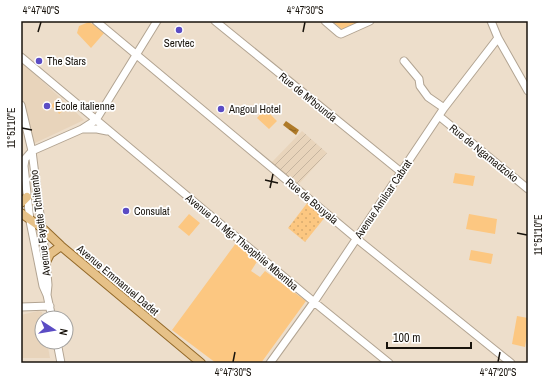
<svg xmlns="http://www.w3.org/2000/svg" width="549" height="384" font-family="'Archivo Narrow',sans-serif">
<defs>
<pattern id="industrial-furrows" width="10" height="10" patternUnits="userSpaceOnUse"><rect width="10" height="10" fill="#e8d4bb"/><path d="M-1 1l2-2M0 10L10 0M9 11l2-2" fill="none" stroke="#c6b5a0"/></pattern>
<pattern id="park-dots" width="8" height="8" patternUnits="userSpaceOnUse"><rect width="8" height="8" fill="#fcc781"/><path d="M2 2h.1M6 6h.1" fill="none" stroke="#d7aa6e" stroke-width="1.8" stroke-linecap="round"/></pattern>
<pattern id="water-ripples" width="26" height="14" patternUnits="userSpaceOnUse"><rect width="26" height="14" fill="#af7a28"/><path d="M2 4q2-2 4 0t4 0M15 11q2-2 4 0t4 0" fill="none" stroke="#8d6321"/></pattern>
</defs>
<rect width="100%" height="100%" fill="#eddecb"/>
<path fill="#e8d4bb" d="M 21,65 L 25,65 L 84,120 L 33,144 L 21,93 Z
M 38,311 L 42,312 L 43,318 L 42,342 L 47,342 L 50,358 L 21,358 L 21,323 L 23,323 L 21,315 Z"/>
<path fill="url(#industrial-furrows)" d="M 302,131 L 327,153 L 298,185 L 271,163 Z"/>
<path fill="#fcc781" d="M 332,21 L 360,21 L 343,30 Z
M 89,22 L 105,32 L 91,48 L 77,33 L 79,26 Z
M 55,101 L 65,109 L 59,114 L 58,112 L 51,106 Z
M 265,109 L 277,121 L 269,129 L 257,118 Z
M 455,173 L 475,176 L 473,186 L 453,183 Z
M 189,214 L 200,223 L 189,236 L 178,227 Z
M 469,214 L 497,219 L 495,234 L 466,229 Z
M 236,243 L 258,260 L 251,271 L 260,277 L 265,271 L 306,301 L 261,363 L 216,363 L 172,330 Z
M 471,250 L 493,254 L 491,264 L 469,260 Z
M 517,316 L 528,318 L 528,329 L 525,347 L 512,344 Z"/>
<path fill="url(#park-dots)" d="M 308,202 L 326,216 L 305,242 L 288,228 Z"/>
<path fill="url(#water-ripples)" d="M 286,121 L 299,130 L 296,135 L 283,125 Z"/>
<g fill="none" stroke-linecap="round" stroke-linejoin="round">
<defs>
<path id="minor" d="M 96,21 L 357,239 L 511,363
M 215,21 L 401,172
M 325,21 L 339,33 L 341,34 L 370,21
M 491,21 L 498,38 L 528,91
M 21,57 L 314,302 L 389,363
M 404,61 L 419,79 L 420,86 L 428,97 L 444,108
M 21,105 L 32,151 L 46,262 L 48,285 L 47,295 L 52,318
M 439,116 L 528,189
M 82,129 L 97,129 L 107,131
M 47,295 L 43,286 L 30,221 L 24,166 L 25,159 L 32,151 L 82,129 L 96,120 L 157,21
M 21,307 L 50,306
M 57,342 L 61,363
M 270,363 L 314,302 L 444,108 L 498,38"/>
<path id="major" d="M 21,203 L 27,197
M 21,213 L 42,228 L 61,246 L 201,363
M 46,262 L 50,254 L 61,246"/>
</defs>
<use href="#minor" stroke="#b2a492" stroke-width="9"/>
<use href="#major" stroke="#936929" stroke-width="10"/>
<use href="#minor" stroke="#fff" stroke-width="7"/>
<use href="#major" stroke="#e6c188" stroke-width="8"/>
</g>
<path fill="none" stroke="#18130c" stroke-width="1.5" d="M 38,32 L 41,22M 303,32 L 305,22M 22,128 L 32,130M 265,180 L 278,183M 270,188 L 273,174M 517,233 L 527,235M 233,362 L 235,352M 498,362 L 500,352"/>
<g fill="#5b4cc4" stroke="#fff" stroke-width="1.5">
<circle cx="179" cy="30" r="4"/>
<circle cx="39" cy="61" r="4"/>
<circle cx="47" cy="106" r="4"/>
<circle cx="221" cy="109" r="4"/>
<circle cx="126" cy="211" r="4"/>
</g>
<g text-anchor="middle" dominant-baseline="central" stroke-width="3.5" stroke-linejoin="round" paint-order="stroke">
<g font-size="11" fill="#18130c" stroke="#fff" text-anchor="start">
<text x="179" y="43" text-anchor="middle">Servtec</text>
<text x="47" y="61">The Stars</text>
<text x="55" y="106">École italienne</text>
<text x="229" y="109">Angoul Hotel</text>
<text x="134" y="211">Consulat</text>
</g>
<g font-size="11" fill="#18130c" stroke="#fff">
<text transform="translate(308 97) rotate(39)">Rue de M'bounda</text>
<text transform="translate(484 153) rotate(39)">Rue de Ngamadzoko</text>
<text transform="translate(383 199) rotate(-56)">Avenue Amilcar Cabrat</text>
<text transform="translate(312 201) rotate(40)">Rue de Bouyala</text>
<text transform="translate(40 223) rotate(-97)">Avenue Fayette Tchitembo</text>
<text transform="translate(242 242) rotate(40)">Avenue Du Mgr Theophile Mbemba</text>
<text transform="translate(118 280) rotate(40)">Avenue Emmanuel Dadet</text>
</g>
</g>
<rect width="549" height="384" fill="none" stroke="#ffffff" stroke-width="44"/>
<g transform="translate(54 330) rotate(102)"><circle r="19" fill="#ffffff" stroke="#a3a19e"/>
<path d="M0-3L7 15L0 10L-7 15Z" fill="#5b4cc4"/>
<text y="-6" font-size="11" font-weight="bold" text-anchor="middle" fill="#18130c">N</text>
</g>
<path d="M387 342v6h84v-6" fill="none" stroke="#18130c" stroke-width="2"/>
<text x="393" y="342" font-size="12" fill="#18130c" stroke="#ffffff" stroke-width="3" paint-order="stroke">100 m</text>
<rect x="22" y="22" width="505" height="340" fill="none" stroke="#18130c" stroke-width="1.5"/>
<g font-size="10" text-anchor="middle" fill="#18130c">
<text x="41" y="14">4°47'40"S</text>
<text x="305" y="14">4°47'30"S</text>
<text transform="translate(11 128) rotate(-90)" y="4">11°51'10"E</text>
<text transform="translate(538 235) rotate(-90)" y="4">11°51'10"E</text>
<text x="233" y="376">4°47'30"S</text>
<text x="498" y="376">4°47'20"S</text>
</g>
</svg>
